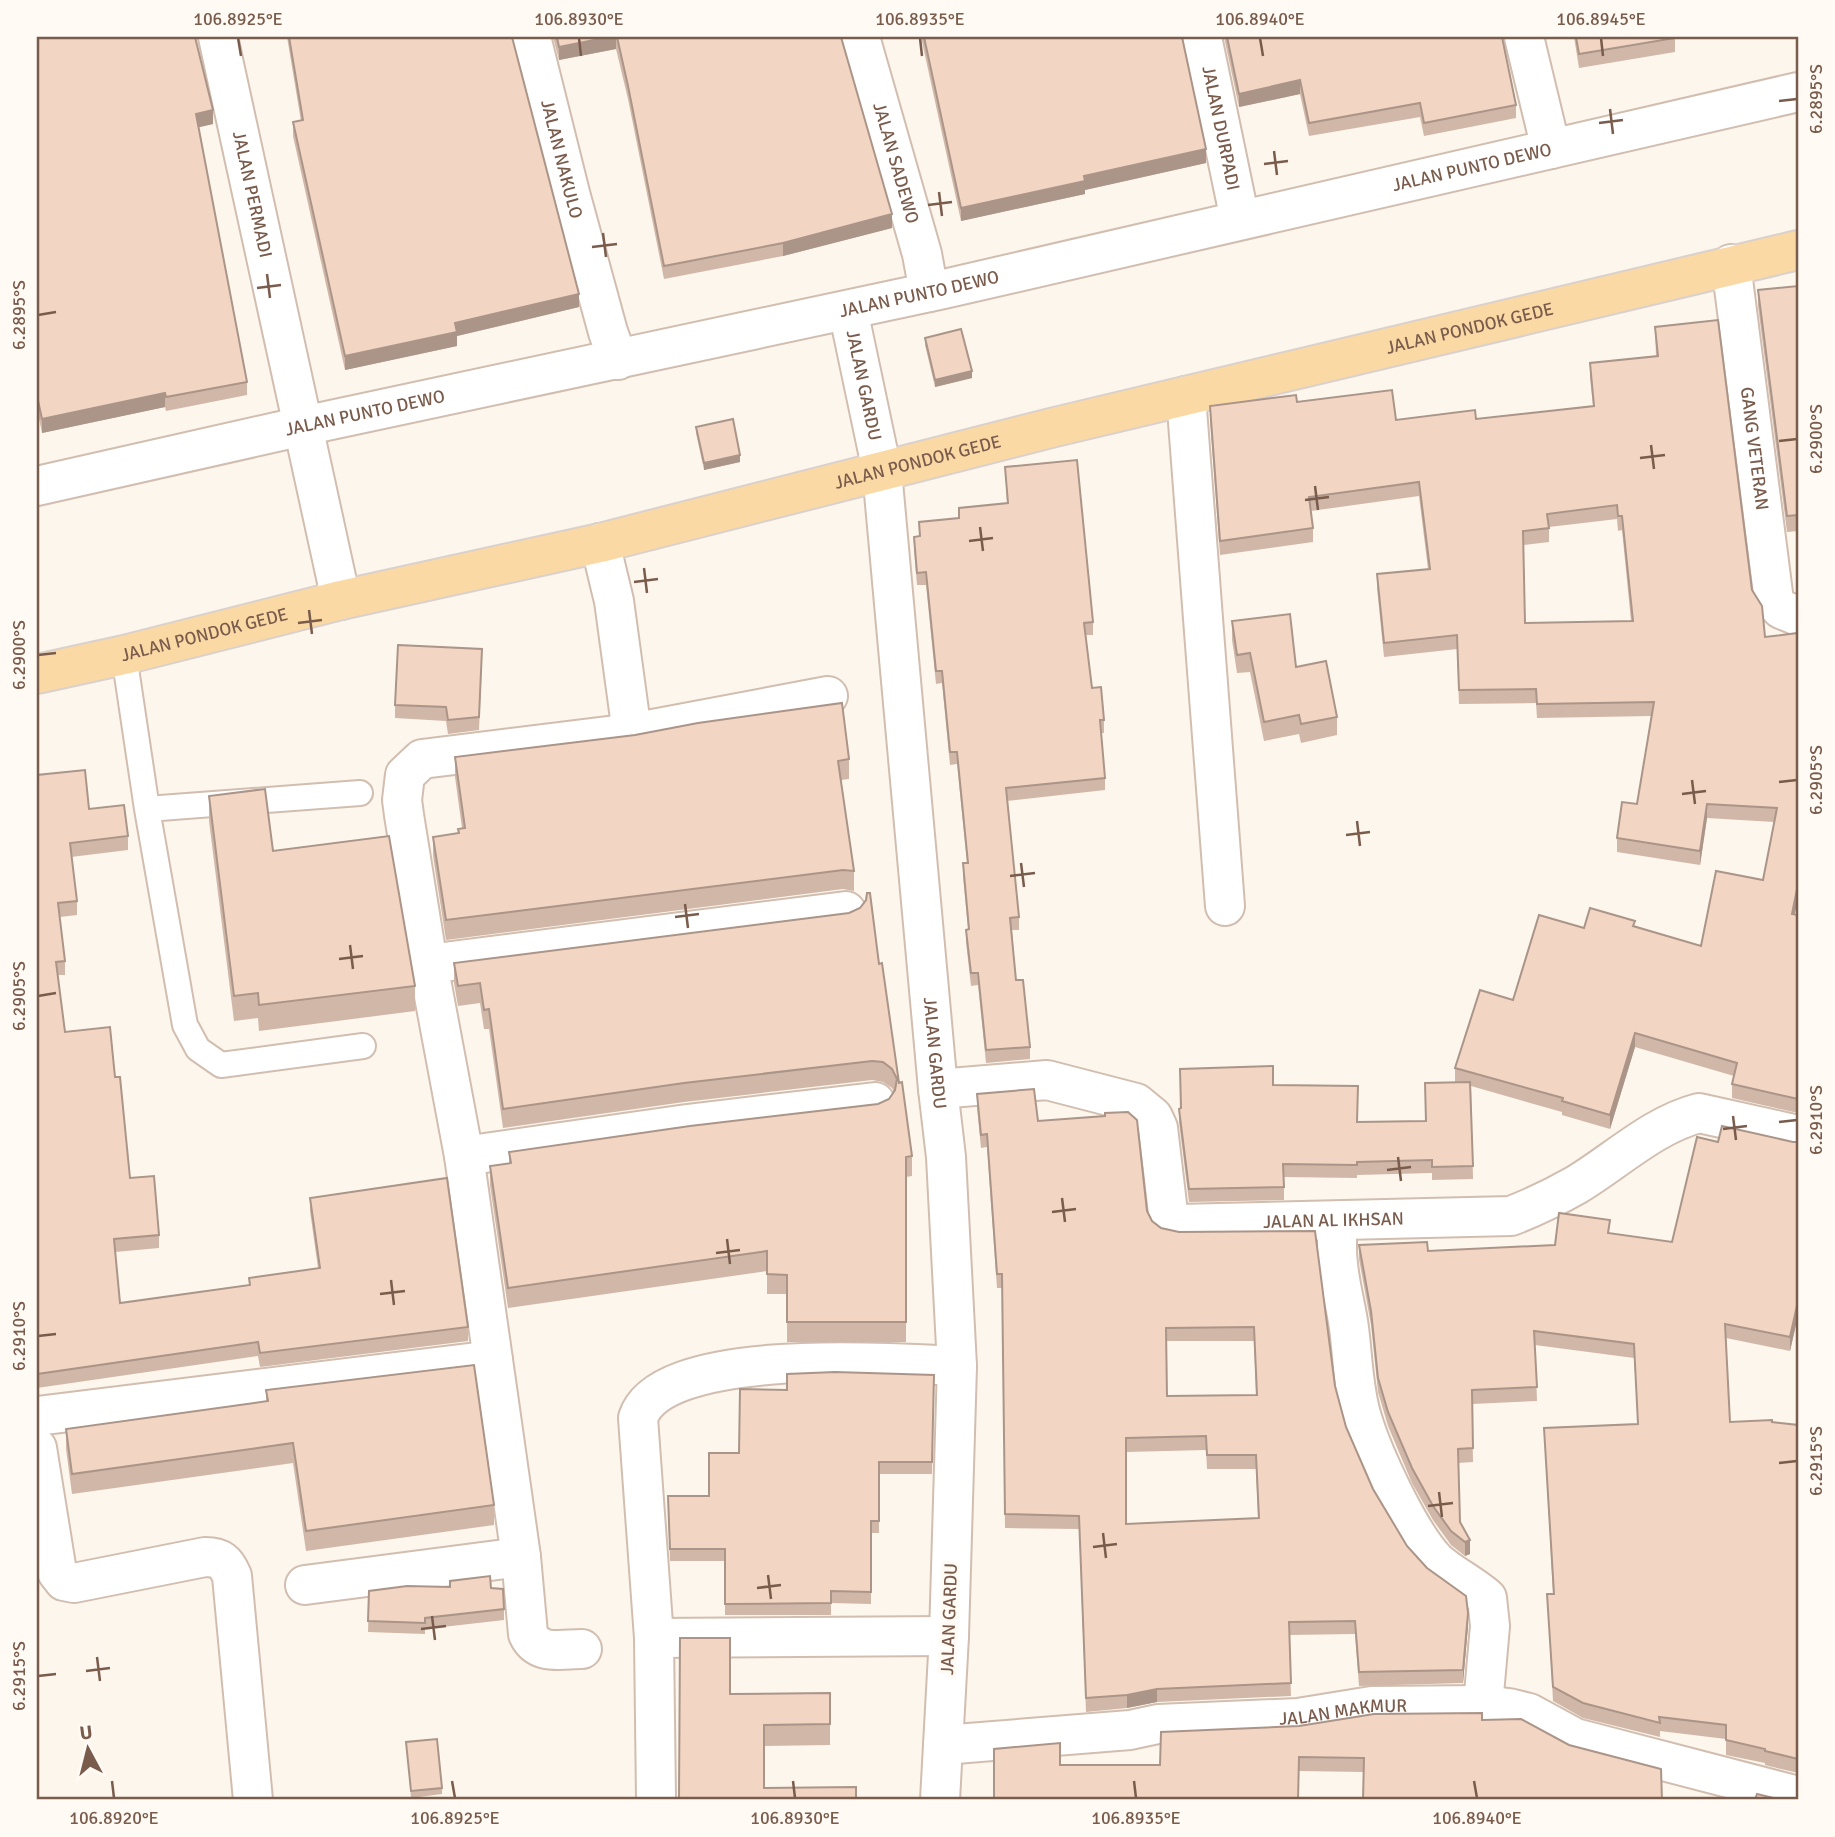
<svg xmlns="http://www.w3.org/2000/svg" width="1835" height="1837" font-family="Signika,sans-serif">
<rect width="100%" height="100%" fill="#fdf6ec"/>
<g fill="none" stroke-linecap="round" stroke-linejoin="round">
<defs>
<path id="lane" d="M 124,655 L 147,809 L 185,1025 L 198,1049 L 221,1065 L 363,1046
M 147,809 L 360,793"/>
<g id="street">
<path id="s1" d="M 218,37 L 341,600"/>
<path id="s2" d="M 531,37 L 570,193 L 608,332 L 618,360"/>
<path id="s3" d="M 860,37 L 922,254 L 929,292"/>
<path id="s4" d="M 1202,37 L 1240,220"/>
<path d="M 1524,37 L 1551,149"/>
<path id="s5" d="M 1731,264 L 1774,601 L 1781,609 L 1798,616"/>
<path id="s6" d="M 848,310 L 882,471 L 938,1089 L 946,1157 L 957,1366 L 949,1636 L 940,1800"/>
<path d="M 1186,396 L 1225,906"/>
<path id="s7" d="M 37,486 L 303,426 L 944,289 L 1798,92"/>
<path d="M 600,543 L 614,601 L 632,733"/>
<path d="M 428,964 L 846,911"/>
<path id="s8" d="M 938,1089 L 1047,1080 L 1136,1103 L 1153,1117 L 1158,1128 L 1169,1221 L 1178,1224 L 1511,1216 C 1534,1207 1555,1197 1576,1185 C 1616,1161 1653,1125 1699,1113 L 1798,1135"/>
<path d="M 464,1156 L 687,1124 L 875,1102"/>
<path d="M 1338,1221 C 1337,1235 1336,1250 1338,1264 C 1340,1286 1346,1306 1349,1328 C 1353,1358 1353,1389 1362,1418 C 1373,1455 1409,1532 1435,1560 C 1451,1575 1471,1584 1487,1598 L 1490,1626 L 1483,1705"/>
<path d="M 37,1416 L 493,1360"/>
<path d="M 37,1448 L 57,1572 L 64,1581 L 74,1583 L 205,1557 C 221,1557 226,1562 232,1576 L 253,1800"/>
<path d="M 305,1585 L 521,1557"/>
<path d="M 654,1638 L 949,1636"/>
<path d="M 582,1649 C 561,1649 538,1656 528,1634 L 521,1557 L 464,1156 L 428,964 L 404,815 L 402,800 L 405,775 L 422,759 L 632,733 L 828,696"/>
<path id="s9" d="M 943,1745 L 1130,1730 L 1158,1724 L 1298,1718 L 1372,1706 L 1483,1705 L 1509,1708 L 1529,1713 L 1575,1738 L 1798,1796"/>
<path d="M 656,1800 L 654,1638 L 638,1418 C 661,1346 894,1363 957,1366"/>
</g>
<g id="primary">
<path id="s10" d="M 37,674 L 124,655 L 341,600 L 600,543 L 1055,427 L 1798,250"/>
</g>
</defs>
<use href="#lane" stroke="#d1beb0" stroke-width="28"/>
<use href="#street" stroke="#d1beb0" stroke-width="42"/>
<use href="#primary" stroke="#dad1cd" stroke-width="42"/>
<use href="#lane" stroke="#fff" stroke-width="24"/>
<use href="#street" stroke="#fff" stroke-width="38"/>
<use href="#primary" stroke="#fbd9a5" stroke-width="38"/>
</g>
<path fill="#d1b7a8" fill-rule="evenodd" d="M 37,37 L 213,124 L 198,127 L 247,382 L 247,395 L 166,411 L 165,407 L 42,433 L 37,409 Z
M 287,37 L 512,37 L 579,307 L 457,336 L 457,346 L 345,370 L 293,136 L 293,122 L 301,121 Z
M 553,37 L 841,37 L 892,228 L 783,256 L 664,279 L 628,99 L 616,49 L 559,60 Z
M 921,37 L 1182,37 L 1206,163 L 1085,190 L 1085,194 L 961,221 Z
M 1224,37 L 1502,37 L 1516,105 L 1516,118 L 1424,136 L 1420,117 L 1309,136 L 1300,94 L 1239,107 Z
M 1574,37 L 1675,37 L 1675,52 L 1579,68 Z
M 1798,286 L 1798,531 L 1787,532 L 1758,306 L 1758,290 Z
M 1655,327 L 1752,590 L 1765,637 L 1798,898 L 1795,914 L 1798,915 L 1798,1113 L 1732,1098 L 1732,1084 L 1734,1076 L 1635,1047 L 1610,1129 L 1562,1115 L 1562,1112 L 1471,1086 L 1473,1179 L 1432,1180 L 1432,1173 L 1357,1175 L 1357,1178 L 1284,1177 L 1284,1200 L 1189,1202 L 1179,1122 L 1179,1109 L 1273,1085 L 1358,1122 L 1426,1121 L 1455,1082 L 1455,1068 L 1513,1000 L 1584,928 L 1635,927 L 1701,946 L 1763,880 L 1774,822 L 1707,818 L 1700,865 L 1617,852 L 1617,838 L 1637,804 L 1651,716 L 1537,718 L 1536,703 L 1459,704 L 1457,649 L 1384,657 L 1377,588 L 1377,574 L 1428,569 L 1419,496 L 1311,511 L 1313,528 L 1313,542 L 1220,555 L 1210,421 L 1210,406 L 1297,402 L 1396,420 L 1476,419 L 1593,406 L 1590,377 L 1590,363 L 1656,357 ZM 1617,519 L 1618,531 L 1622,530 L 1631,621 L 1525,623 L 1523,545 L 1549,542 L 1549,527 Z
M 925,338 L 972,378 L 935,387 L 925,345 Z
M 696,427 L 740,462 L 704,470 L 696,433 Z
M 1005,467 L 1093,622 L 1093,635 L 1086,635 L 1092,688 L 1104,720 L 1104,733 L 1101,733 L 1105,778 L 1105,790 L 1007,801 L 1019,917 L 1019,930 L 1012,930 L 1016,980 L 1030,1047 L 1030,1059 L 986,1063 L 978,985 L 971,986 L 966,942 L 966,930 L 968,929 L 963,876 L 963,863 L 967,863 L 957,764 L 950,765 L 942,683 L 936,684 L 926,585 L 917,585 L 914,550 L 914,537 L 920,536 L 919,522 L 959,518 L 1007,503 Z
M 1232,621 L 1296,667 L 1337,717 L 1337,735 L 1301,743 L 1299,734 L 1264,741 L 1250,672 L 1237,673 L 1232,640 Z
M 482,662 L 479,730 L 448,734 L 446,721 L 395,718 L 395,705 Z
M 455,757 L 849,759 L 849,779 L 841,780 L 854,871 L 854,891 L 843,889 L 446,940 L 433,856 L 433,837 L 458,833 L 458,829 L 462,828 L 455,777 Z
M 37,775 L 128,836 L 128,850 L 71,857 L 77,901 L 77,915 L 60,917 L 65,961 L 65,975 L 58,975 L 65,1032 L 115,1077 L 130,1178 L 159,1235 L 159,1248 L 115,1252 L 120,1303 L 249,1285 L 249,1278 L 318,1268 L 310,1211 L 310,1198 L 468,1327 L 468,1341 L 260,1367 L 258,1356 L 37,1388 Z
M 209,796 L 273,851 L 415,986 L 415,1011 L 259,1031 L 258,1018 L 234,1021 L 209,821 Z
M 454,963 L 879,964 L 912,1156 L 912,1176 L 906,1177 L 906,1342 L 787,1342 L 787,1294 L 767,1294 L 767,1271 L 508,1308 L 490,1185 L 490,1166 L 509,1163 L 509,1152 L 878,1104 L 889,1099 L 894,1092 L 892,1088 L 883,1082 L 872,1080 L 684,1102 L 503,1128 L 489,1029 L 484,1029 L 480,1003 L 458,1006 L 454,983 Z
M 977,1094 L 1038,1121 L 1147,1211 L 1152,1221 L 1335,1386 L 1346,1427 L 1373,1489 L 1407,1546 L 1468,1626 L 1463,1683 L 1359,1686 L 1355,1634 L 1289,1635 L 1291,1696 L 1157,1702 L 1127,1708 L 1086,1712 L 1079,1529 L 1005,1528 L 1002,1288 L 997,1288 L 987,1147 L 981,1148 L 977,1108 ZM 1166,1341 L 1254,1341 L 1256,1395 L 1167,1396 ZM 1206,1450 L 1207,1469 L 1256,1469 L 1258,1518 L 1126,1524 L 1126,1452 Z
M 1718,1142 L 1798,1142 L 1798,1316 L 1790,1351 L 1726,1338 L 1730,1422 L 1772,1422 L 1798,1425 L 1798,1773 L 1765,1765 L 1765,1763 L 1726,1755 L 1726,1739 L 1660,1731 L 1660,1737 L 1583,1718 L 1553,1701 L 1547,1594 L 1553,1594 L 1544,1428 L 1638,1424 L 1634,1358 L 1535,1345 L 1537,1401 L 1472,1404 L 1473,1462 L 1458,1463 L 1460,1522 L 1470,1554 L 1465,1556 L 1451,1545 L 1433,1520 L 1412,1483 L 1388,1426 L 1378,1392 L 1371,1325 L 1359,1259 L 1359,1245 L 1428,1251 L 1555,1245 L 1610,1233 L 1672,1242 Z
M 934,1375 L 932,1474 L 879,1474 L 879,1533 L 871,1533 L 871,1604 L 831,1603 L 831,1615 L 725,1615 L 725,1561 L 670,1561 L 668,1508 L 709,1496 L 739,1453 Z
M 266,1390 L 494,1505 L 494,1525 L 306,1551 L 293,1463 L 72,1494 L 66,1449 L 66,1429 L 266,1401 Z
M 450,1581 L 504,1609 L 504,1620 L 425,1629 L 425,1634 L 368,1632 L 369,1591 L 450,1587 Z
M 830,1693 L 830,1745 L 764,1746 L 764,1788 L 679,1800 L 730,1694 Z
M 1482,1720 L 1363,1772 L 1299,1771 L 1060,1765 L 1160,1765 Z
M 406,1742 L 442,1788 L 442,1794 L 411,1798 Z"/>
<path fill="#aa9588" d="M 609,37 L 616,37 L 616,49 L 559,60 L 559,47 Z
M 1300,80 L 1300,94 L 1239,107 L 1239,94 Z
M 213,110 L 213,124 L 196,128 L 196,114 Z
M 1206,149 L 1206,163 L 1085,190 L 1085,194 L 961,221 L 961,208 L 1084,176 Z
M 892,214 L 892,228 L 783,256 L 783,243 Z
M 579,294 L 579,307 L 457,336 L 457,346 L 345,370 L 345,356 L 455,323 Z
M 972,371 L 972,378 L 935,387 L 935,380 Z
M 165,393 L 165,407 L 42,433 L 42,419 Z
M 740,455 L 740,462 L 704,470 L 704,463 Z
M 1707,804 L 1707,818 L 1700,865 L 1700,851 Z
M 1798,884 L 1798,898 L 1792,928 L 1792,914 Z
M 1635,1033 L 1635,1047 L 1610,1129 L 1610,1115 Z
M 1798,1301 L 1798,1316 L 1790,1351 L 1790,1337 Z
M 1470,1540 L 1470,1554 L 1465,1556 L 1465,1542 Z
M 1468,1613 L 1468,1626 L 1463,1683 L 1463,1670 Z
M 1157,1689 L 1157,1702 L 1127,1708 L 1127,1695 Z"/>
<path fill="#f3d5c3" stroke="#aa9588" stroke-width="2" fill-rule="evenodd" d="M 37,37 L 195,37 L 213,110 L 196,114 L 247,382 L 166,397 L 165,393 L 42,419 L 37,396 Z
M 289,37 L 512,37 L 579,294 L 455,323 L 457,332 L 345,356 L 293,122 L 303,120 Z
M 557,37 L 609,37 L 559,47 Z
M 617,37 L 841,37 L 892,214 L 783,243 L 664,266 L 628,86 Z
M 924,37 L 1182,37 L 1206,149 L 1084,176 L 1085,181 L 961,208 Z
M 1227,37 L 1502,37 L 1516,105 L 1424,123 L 1420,103 L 1309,123 L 1300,80 L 1239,94 Z
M 1576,37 L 1675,37 L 1675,38 L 1579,54 Z
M 1798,286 L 1798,515 L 1787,516 L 1758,290 Z
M 1718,320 L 1752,590 L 1762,606 L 1765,637 L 1798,633 L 1798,884 L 1792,914 L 1798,915 L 1798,1099 L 1732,1084 L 1737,1063 L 1635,1033 L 1610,1115 L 1562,1101 L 1563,1098 L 1455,1068 L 1480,990 L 1513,1000 L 1539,915 L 1584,928 L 1590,908 L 1635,921 L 1633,926 L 1701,946 L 1716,871 L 1763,880 L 1777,808 L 1707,804 L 1700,851 L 1617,838 L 1622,802 L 1637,804 L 1654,702 L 1537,704 L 1536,689 L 1459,690 L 1457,635 L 1384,643 L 1377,574 L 1430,569 L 1419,482 L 1309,497 L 1313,528 L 1220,541 L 1210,406 L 1296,395 L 1297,402 L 1392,390 L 1396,420 L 1475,410 L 1476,419 L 1594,406 L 1590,363 L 1658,356 L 1655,327 ZM 1617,505 L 1618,516 L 1622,516 L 1633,621 L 1525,623 L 1523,531 L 1549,528 L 1547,514 Z
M 961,329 L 972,371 L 935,380 L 925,338 Z
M 733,419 L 740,455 L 704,463 L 696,427 Z
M 1077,460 L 1093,622 L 1084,623 L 1092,688 L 1101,687 L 1104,720 L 1100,720 L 1105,778 L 1006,788 L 1019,917 L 1010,918 L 1016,980 L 1023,980 L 1030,1047 L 986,1050 L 978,973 L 971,973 L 966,930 L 969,929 L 963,863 L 968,863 L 957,752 L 950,752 L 942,671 L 936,671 L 926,572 L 917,573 L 914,537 L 920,536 L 919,522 L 959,518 L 959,508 L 1008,503 L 1005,467 Z
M 1290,614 L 1296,667 L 1326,661 L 1337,717 L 1301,724 L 1299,715 L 1264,722 L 1250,653 L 1237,655 L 1232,621 Z
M 398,645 L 482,649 L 479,717 L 448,720 L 446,707 L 395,705 Z
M 842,703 L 849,759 L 838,761 L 854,871 L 843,870 L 446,920 L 433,837 L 459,833 L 458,829 L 465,828 L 455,757 L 635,735 L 698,723 Z
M 85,770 L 89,809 L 124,805 L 128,836 L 70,843 L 77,901 L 58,903 L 65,961 L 56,962 L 65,1032 L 110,1027 L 115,1077 L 120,1077 L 130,1178 L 154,1176 L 159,1235 L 114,1239 L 120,1303 L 250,1285 L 249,1278 L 320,1268 L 310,1198 L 447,1178 L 468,1327 L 260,1353 L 258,1342 L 37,1374 L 37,775 Z
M 265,789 L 273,851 L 389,836 L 415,986 L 259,1005 L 258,993 L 234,996 L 209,796 Z
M 867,893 L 870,893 L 879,964 L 882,963 L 899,1083 L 902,1082 L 912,1156 L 906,1157 L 906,1322 L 787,1322 L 787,1275 L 767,1274 L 767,1251 L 508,1288 L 490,1166 L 511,1163 L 509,1152 L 690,1126 L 878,1104 L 889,1099 L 895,1090 L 897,1079 L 892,1069 L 883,1062 L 872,1061 L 684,1083 L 503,1109 L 489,1009 L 484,1010 L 480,983 L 458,986 L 454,963 L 849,913 L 860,908 L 866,900 Z
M 1273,1066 L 1273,1085 L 1358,1086 L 1357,1122 L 1426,1121 L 1425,1083 L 1470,1082 L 1473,1166 L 1432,1167 L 1432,1160 L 1357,1162 L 1357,1165 L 1283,1164 L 1284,1187 L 1189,1189 L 1179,1109 L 1181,1108 L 1180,1069 Z
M 1034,1089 L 1038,1121 L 1105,1116 L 1105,1113 L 1128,1112 L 1137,1120 L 1147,1211 L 1152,1221 L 1161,1228 L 1179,1232 L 1315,1231 L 1335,1386 L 1346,1427 L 1373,1489 L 1407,1546 L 1427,1568 L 1466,1596 L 1468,1613 L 1463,1670 L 1359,1672 L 1355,1621 L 1289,1622 L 1291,1683 L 1157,1689 L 1127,1695 L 1086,1698 L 1079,1516 L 1005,1514 L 1002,1274 L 997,1274 L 987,1134 L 981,1135 L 977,1094 ZM 1254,1327 L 1257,1395 L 1167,1396 L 1166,1328 ZM 1206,1436 L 1207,1455 L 1256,1455 L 1259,1518 L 1126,1524 L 1126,1438 Z
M 1722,1126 L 1793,1142 L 1798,1142 L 1798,1301 L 1790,1337 L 1725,1324 L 1730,1422 L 1772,1420 L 1772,1422 L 1798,1425 L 1798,1759 L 1765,1751 L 1765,1749 L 1726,1740 L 1726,1725 L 1659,1717 L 1660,1723 L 1583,1703 L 1553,1687 L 1547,1594 L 1554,1594 L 1544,1428 L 1638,1424 L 1634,1344 L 1534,1331 L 1537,1387 L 1472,1390 L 1473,1448 L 1458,1449 L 1460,1522 L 1470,1540 L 1465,1542 L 1451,1531 L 1433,1506 L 1412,1468 L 1388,1412 L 1378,1378 L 1371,1311 L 1359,1245 L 1427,1242 L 1428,1251 L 1555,1245 L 1559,1213 L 1610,1220 L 1608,1233 L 1672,1242 L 1697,1137 L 1718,1142 Z
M 474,1365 L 494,1505 L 306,1531 L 293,1443 L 72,1474 L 66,1429 L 268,1401 L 266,1390 Z
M 835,1372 L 934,1375 L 932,1462 L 879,1462 L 879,1521 L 871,1521 L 871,1592 L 831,1591 L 831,1603 L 725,1604 L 725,1549 L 670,1549 L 668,1496 L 709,1496 L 709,1453 L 739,1453 L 740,1389 L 787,1390 L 787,1374 Z
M 490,1576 L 491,1588 L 503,1589 L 504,1609 L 425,1618 L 425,1623 L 368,1621 L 369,1591 L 407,1586 L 450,1587 L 450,1581 Z
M 680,1638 L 730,1638 L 730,1694 L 830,1693 L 830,1724 L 764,1725 L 764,1788 L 856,1787 L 856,1800 L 679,1800 Z
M 1482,1713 L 1482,1720 L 1521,1719 L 1569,1745 L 1661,1769 L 1662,1800 L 1363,1800 L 1364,1758 L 1299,1757 L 1298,1800 L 994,1800 L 994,1749 L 1060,1743 L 1060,1765 L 1160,1765 L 1161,1732 L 1299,1726 L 1374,1714 Z
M 437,1739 L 442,1788 L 411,1791 L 406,1742 Z
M 1757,1794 L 1782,1800 L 1755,1800 Z"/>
<path fill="none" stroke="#7a5c4d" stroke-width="2.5" d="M 238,38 L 241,56M 579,38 L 581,56M 920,38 L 922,56M 1260,38 L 1263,56M 1601,38 L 1603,56M 1779,101 L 1797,99M 1610,109 L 1613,134M 1599,123 L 1623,120M 1274,151 L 1277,175M 1264,164 L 1288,161M 939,192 L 942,216M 928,205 L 952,202M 603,233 L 606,257M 592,247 L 617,244M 267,274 L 270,298M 257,288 L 281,285M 38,315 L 56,312M 1779,441 L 1797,439M 1651,445 L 1654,469M 1640,458 L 1665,455M 1315,486 L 1318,510M 1305,500 L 1329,497M 980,527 L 983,551M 969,541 L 993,538M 644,568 L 647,593M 634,582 L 658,579M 309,610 L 312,634M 298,623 L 322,620M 38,655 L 56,653M 1692,780 L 1695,804M 1779,782 L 1797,780M 1682,794 L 1706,791M 1357,821 L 1360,846M 1346,835 L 1370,832M 1021,863 L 1024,887M 1010,876 L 1035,873M 685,904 L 688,928M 675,917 L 699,914M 350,945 L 353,969M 339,959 L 363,956M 38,996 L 56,993M 1733,1116 L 1736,1140M 1779,1122 L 1797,1120M 1723,1129 L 1747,1126M 1398,1157 L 1401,1181M 1387,1170 L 1411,1167M 1062,1198 L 1065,1222M 1052,1212 L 1076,1209M 727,1239 L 730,1264M 716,1253 L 740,1250M 391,1280 L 394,1305M 380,1294 L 405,1291M 38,1336 L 56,1334M 1779,1463 L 1797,1461M 1439,1492 L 1442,1517M 1428,1506 L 1453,1503M 1103,1533 L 1106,1558M 1093,1547 L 1117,1544M 768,1575 L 771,1599M 757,1588 L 781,1585M 432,1616 L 435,1640M 421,1629 L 446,1626M 97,1657 L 100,1681M 86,1671 L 110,1668M 38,1676 L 56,1674M 112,1781 L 114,1798M 452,1781 L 455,1798M 793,1781 L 795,1798M 1134,1781 L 1136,1798M 1474,1781 L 1477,1798"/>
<g text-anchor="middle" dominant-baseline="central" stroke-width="7" stroke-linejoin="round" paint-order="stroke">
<g font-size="18" fill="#7a5c4d" stroke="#fffaf3">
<text stroke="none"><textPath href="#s4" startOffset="93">JALAN DURPADI</textPath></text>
<text stroke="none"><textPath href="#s2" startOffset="126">JALAN NAKULO</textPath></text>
<text stroke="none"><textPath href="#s3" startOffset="131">JALAN SADEWO</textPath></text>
<text stroke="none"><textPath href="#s7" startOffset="1470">JALAN PUNTO DEWO</textPath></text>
<text stroke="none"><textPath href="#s1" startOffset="161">JALAN PERMADI</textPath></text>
<text stroke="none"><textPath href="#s7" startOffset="903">JALAN PUNTO DEWO</textPath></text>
<text stroke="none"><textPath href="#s10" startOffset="1474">JALAN PONDOK GEDE</textPath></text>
<text stroke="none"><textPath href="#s6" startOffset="77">JALAN GARDU</textPath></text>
<text stroke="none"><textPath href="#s7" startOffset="336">JALAN PUNTO DEWO</textPath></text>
<text stroke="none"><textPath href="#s5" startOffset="186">GANG VETERAN</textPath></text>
<text stroke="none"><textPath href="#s10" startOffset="906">JALAN PONDOK GEDE</textPath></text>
<text stroke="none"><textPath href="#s10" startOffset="172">JALAN PONDOK GEDE</textPath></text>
<text stroke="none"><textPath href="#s6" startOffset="749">JALAN GARDU</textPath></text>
<text stroke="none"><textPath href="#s8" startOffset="494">JALAN AL IKHSAN</textPath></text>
<text transform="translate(949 1619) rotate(-88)">JALAN GARDU</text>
<text stroke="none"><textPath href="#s9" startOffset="402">JALAN MAKMUR</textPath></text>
</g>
</g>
<rect width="1835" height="1837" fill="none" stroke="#fffaf3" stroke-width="77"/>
<g transform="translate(88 1749) rotate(353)" stroke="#fffaf3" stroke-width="5" paint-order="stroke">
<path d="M0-5L12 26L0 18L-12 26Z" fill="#7a5c4d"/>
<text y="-10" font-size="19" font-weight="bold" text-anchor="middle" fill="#7a5c4d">U</text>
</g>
<rect x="38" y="38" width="1759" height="1760" fill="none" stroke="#7a5c4d" stroke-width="2.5"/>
<g font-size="18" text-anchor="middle" fill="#7a5c4d">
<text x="238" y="25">106.8925°E</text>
<text x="579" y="25">106.8930°E</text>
<text x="920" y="25">106.8935°E</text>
<text x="1260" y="25">106.8940°E</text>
<text x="1601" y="25">106.8945°E</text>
<text transform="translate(1816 99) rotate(-90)" y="6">6.2895°S</text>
<text transform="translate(19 315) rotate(-90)" y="6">6.2895°S</text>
<text transform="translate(1816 439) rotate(-90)" y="6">6.2900°S</text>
<text transform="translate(19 655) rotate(-90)" y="6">6.2900°S</text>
<text transform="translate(1816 780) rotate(-90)" y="6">6.2905°S</text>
<text transform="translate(19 996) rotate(-90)" y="6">6.2905°S</text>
<text transform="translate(1816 1120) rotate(-90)" y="6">6.2910°S</text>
<text transform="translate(19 1336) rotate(-90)" y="6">6.2910°S</text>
<text transform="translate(1816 1461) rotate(-90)" y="6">6.2915°S</text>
<text transform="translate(19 1676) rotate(-90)" y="6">6.2915°S</text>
<text x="114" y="1824">106.8920°E</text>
<text x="455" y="1824">106.8925°E</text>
<text x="795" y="1824">106.8930°E</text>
<text x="1136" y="1824">106.8935°E</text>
<text x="1477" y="1824">106.8940°E</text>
</g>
</svg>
